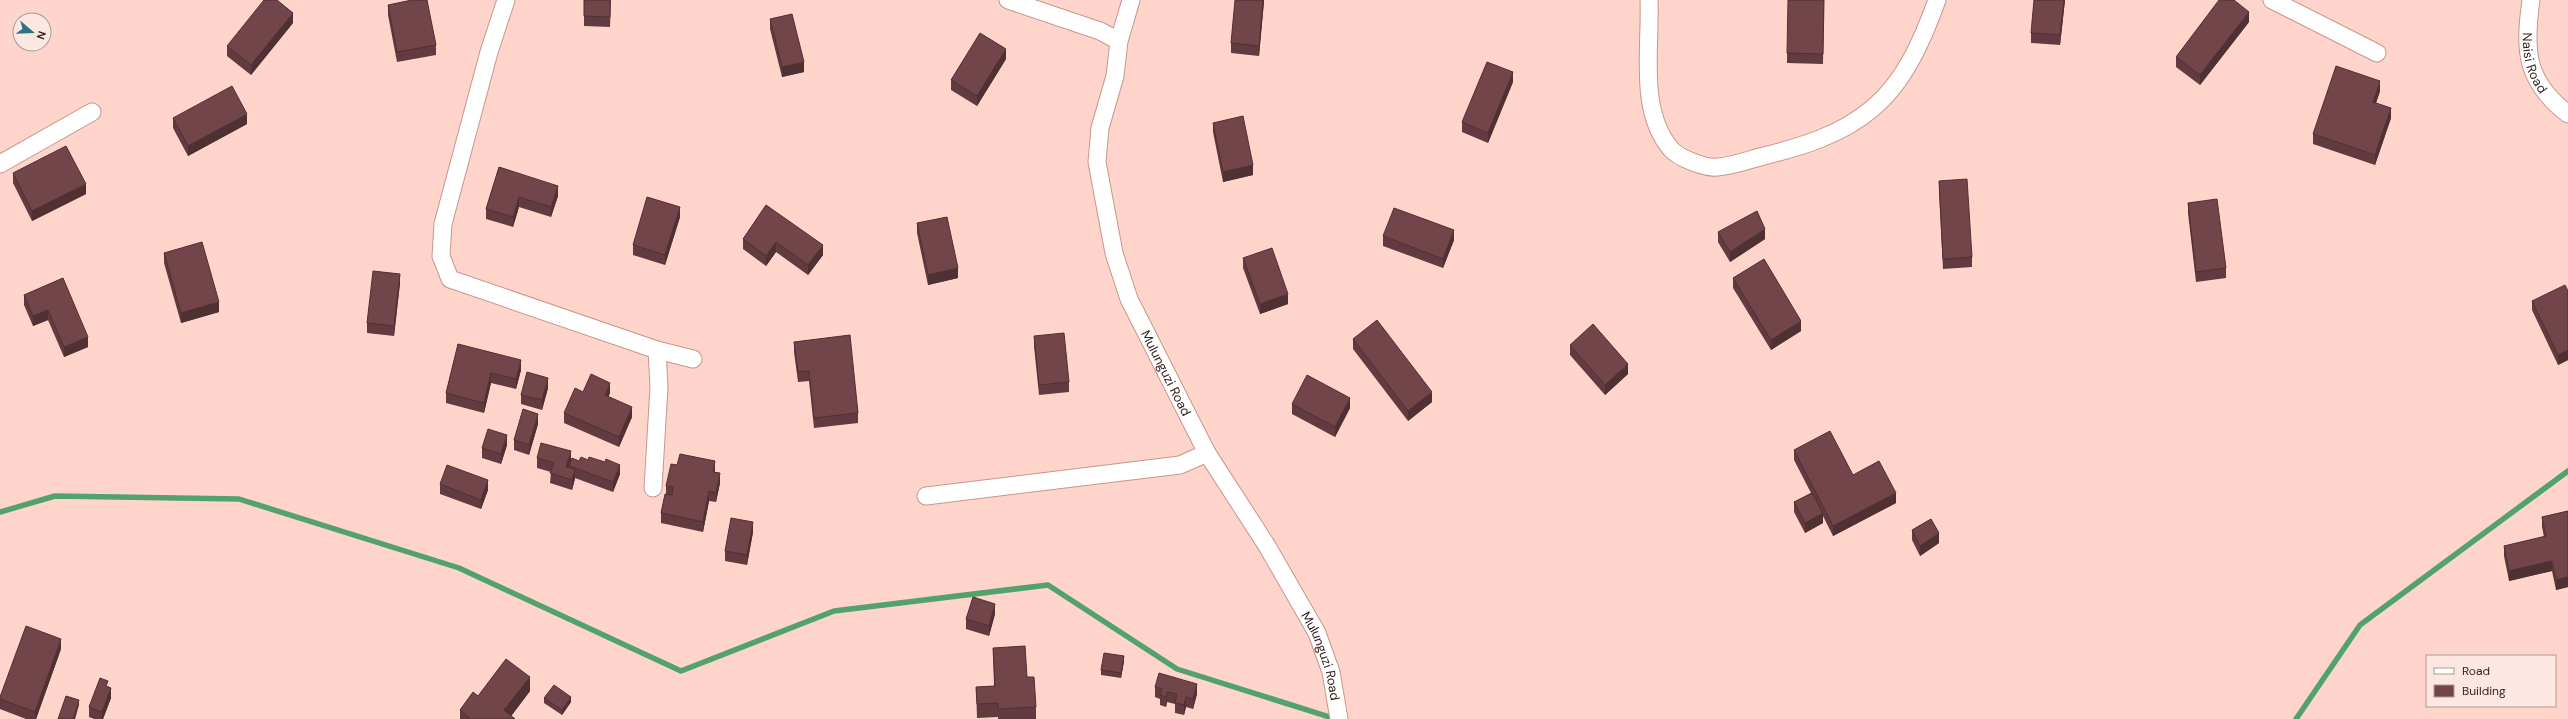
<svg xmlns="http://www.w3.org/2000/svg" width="2568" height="719" font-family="'DM Sans',sans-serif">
<rect width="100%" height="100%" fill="#ffd5cb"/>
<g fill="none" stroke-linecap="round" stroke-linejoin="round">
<path stroke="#51a26d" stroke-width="5.5" d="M 0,512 L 55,496 L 239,499 L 459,568 L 681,671 L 834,611 L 1048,585 L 1177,669 L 1336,719
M 2296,719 L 2360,625 L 2568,471"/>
<defs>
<g id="minor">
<path d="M 506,0 L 489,52 L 443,224 L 441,256 L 450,279 L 657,350 L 693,359"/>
<path d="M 1008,0 L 1100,31 L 1119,41"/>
<path id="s1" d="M 1131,0 L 1119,41 L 1115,76 L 1100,128 L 1097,162 L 1114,253 L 1129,299 L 1207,453 L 1267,546 L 1317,633 L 1331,672 L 1339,719"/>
<path d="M 1649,0 C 1651,47 1638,111 1671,149 C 1678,158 1707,169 1718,167 C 1732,166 1746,161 1760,157 C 1800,147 1840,136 1873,108 C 1905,81 1923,39 1937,0"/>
<path d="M 2272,0 L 2377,53"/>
<path id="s2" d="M 2531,0 C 2524,50 2525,81 2568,114"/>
<path d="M 0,164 L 92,112"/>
<path d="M 653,488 L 659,387 L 657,350"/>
<path d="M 926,496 L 1180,465 L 1207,453"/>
</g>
</defs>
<use href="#minor" stroke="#c7968b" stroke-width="19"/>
<use href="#minor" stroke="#fff" stroke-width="17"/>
</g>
<path fill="#613b3f" d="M 584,0 L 611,0 L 610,27 L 584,26 Z
M 1264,0 L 1259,56 L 1231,53 L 1231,43 Z
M 1824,0 L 1823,64 L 1787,63 L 1787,53 Z
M 2065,0 L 2060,45 L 2031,43 L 2031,33 Z
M 388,5 L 436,45 L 436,55 L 397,62 L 388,15 Z
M 770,19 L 804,72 L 782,77 L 770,29 Z
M 2249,22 L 2200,85 L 2176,67 L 2176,57 Z
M 293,23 L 251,75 L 227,56 L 227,46 Z
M 1006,59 L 977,106 L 951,90 L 951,80 Z
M 1513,82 L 1488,143 L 1462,132 L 1462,122 Z
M 2380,91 L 2376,103 L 2391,118 L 2375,165 L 2313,144 L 2313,134 Z
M 173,118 L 247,124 L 188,156 L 173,128 Z
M 1213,123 L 1253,175 L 1223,182 L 1213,132 Z
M 499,167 L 558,196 L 551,217 L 519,207 L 513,227 L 486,219 L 486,209 Z
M 13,173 L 86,194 L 32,221 L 13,183 Z
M 1939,181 L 1972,257 L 1972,267 L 1943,269 L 1939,191 Z
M 2188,203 L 2226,268 L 2226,278 L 2196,282 L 2188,213 Z
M 766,205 L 823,255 L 808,275 L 776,252 L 766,266 L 743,249 L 743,239 Z
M 680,217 L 665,265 L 633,255 L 633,245 Z
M 917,223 L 958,278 L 928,285 L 917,233 Z
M 1718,232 L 1765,239 L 1730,262 L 1718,242 Z
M 1383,236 L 1454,240 L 1443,268 L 1383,246 Z
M 164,253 L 219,312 L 181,323 L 164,263 Z
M 1243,258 L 1288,304 L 1260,314 L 1243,268 Z
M 63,278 L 88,347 L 64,357 L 48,320 L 33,326 L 24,305 L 24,295 Z
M 1733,278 L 1801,331 L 1771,350 L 1733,288 Z
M 400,283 L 394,336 L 367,333 L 367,323 Z
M 2568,291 L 2568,360 L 2558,365 L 2532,310 L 2532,301 Z
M 1034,336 L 1069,382 L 1069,392 L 1039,395 L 1034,346 Z
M 1353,339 L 1432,402 L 1408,421 L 1353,349 Z
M 794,342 L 858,413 L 858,423 L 814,428 L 809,381 L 798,382 L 794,352 Z
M 458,344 L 521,370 L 516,389 L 491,383 L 484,413 L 446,403 L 446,393 Z
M 1570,345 L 1628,374 L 1605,395 L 1570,355 Z
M 548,388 L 542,410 L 521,404 L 521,395 Z
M 583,392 L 610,393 L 608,397 L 632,417 L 619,447 L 564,423 L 564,413 Z
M 1292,404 L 1350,408 L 1335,437 L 1292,414 Z
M 538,424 L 529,455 L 514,450 L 514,440 Z
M 507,445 L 501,464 L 482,458 L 482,448 Z
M 1794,450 L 1853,475 L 1896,503 L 1833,536 L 1823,516 L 1823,523 L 1805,533 L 1794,512 L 1794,502 L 1811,493 L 1794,460 Z
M 537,458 L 571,460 L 620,474 L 613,492 L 575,478 L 572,490 L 550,483 L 551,472 L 537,468 Z
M 715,472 L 720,483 L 716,502 L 709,501 L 703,532 L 661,523 L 661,513 L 666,494 L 666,486 Z
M 440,484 L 488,490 L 481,509 L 440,494 Z
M 2568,511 L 2568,587 L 2556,590 L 2552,571 L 2509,581 L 2504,556 L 2504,546 L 2544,537 L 2542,527 L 2542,517 Z
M 1912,530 L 1939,543 L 1920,556 L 1912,540 Z
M 753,532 L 747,565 L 725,561 L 725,551 Z
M 995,614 L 989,636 L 966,629 L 966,619 Z
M 993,648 L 1027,677 L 1036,707 L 1036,719 L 998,719 L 998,717 L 977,718 L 976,687 L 994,686 Z
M 61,649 L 36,719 L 26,719 L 0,709 L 0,697 Z
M 1124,661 L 1121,678 L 1101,675 L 1101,670 Z
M 108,686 L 111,698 L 103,719 L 94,719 L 89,717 L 89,707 Z
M 1155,687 L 1197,694 L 1193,709 L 1186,707 L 1184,715 L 1175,713 L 1175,704 L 1167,702 L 1166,707 L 1160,705 L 1160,699 L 1155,697 Z
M 530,691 L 511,716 L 515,719 L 460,719 L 460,710 L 478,696 Z
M 544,698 L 571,702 L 562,715 L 544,703 Z"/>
<path fill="#4f3033" d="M 1263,0 L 1264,0 L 1264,2 L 1259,56 L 1259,46 Z
M 2064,0 L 2065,0 L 2060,45 L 2060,35 Z
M 2249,12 L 2249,22 L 2200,85 L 2200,75 Z
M 293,13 L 293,23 L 251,75 L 251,65 Z
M 1006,49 L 1006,59 L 977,106 L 977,96 Z
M 804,62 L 804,72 L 782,77 L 782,67 Z
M 1513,72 L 1513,82 L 1488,143 L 1488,133 Z
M 2380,81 L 2380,91 L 2373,112 L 2373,102 Z
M 2391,108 L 2391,118 L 2375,165 L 2375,155 Z
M 247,114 L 247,124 L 188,156 L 188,146 Z
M 1253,165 L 1253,175 L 1223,182 L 1223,172 Z
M 86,184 L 86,194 L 32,221 L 32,211 Z
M 558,186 L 558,196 L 551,217 L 551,207 Z
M 519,197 L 519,207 L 513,227 L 513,217 Z
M 680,207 L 680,217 L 665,265 L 665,255 Z
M 1765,229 L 1765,239 L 1730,262 L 1730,252 Z
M 1454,230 L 1454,240 L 1443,268 L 1443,259 Z
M 776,242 L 776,252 L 766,266 L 766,256 Z
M 823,245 L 823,255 L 808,275 L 808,265 Z
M 958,268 L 958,278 L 928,285 L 928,275 Z
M 400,274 L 400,283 L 394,336 L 394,326 Z
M 1288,294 L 1288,304 L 1260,314 L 1260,304 Z
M 219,302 L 219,312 L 181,323 L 181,313 Z
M 48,310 L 48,320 L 33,326 L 33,316 Z
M 1801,321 L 1801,331 L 1771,350 L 1771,340 Z
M 88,337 L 88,347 L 64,357 L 64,347 Z
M 2568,350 L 2568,360 L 2558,365 L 2558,355 Z
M 521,360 L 521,370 L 516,389 L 516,379 Z
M 1628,364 L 1628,374 L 1605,395 L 1605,385 Z
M 491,373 L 491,383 L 484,413 L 484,403 Z
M 548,378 L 548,388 L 542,410 L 542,400 Z
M 610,383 L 610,393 L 605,405 L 605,395 Z
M 1432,392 L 1432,402 L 1408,421 L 1408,411 Z
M 1350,398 L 1350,408 L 1335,437 L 1335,427 Z
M 632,407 L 632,417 L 619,447 L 619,437 Z
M 538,414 L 538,424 L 529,455 L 529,445 Z
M 507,435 L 507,445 L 501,464 L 501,454 Z
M 571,451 L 571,461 L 569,466 L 569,468 L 566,467 Z
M 715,461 L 715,471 L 713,481 L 713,472 Z
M 620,465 L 620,474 L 613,492 L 613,482 Z
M 575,469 L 575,479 L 572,490 L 572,480 Z
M 720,473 L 720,483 L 716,502 L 716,493 Z
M 488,480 L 488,490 L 481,509 L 481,500 Z
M 709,491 L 709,501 L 703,532 L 703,522 Z
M 1896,493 L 1896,503 L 1833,536 L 1833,526 Z
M 1823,513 L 1823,523 L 1805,533 L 1805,523 Z
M 753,522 L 753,532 L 747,565 L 747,555 Z
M 1939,533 L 1939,543 L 1920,556 L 1920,546 Z
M 2552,561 L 2552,571 L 2509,581 L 2509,571 Z
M 2568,577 L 2568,587 L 2556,590 L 2556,580 Z
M 995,604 L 995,614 L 989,636 L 989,626 Z
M 61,639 L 61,649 L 36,719 L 35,719 L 35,712 Z
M 1124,656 L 1124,661 L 1121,678 L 1121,673 Z
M 530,677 L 530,691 L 509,719 L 504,710 Z
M 1197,684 L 1197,694 L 1193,709 L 1193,699 Z
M 111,688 L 111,698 L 103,719 L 102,719 L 102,712 Z
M 1167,692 L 1167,702 L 1166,707 L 1166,697 Z
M 571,697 L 571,702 L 562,715 L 562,710 Z
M 1186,697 L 1186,707 L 1184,715 L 1184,705 Z
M 79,700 L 79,705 L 75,719 L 73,719 Z"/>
<path fill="#714549" stroke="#4f3033" d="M 264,0 L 277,0 L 293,13 L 251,65 L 227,46 Z
M 412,0 L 427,0 L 436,45 L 397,52 L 388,5 Z
M 584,0 L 610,0 L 610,17 L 584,16 Z
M 1235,0 L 1263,0 L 1259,46 L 1231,43 Z
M 1788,0 L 1824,0 L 1823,54 L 1787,53 Z
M 2034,0 L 2064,0 L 2060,35 L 2031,33 Z
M 2219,0 L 2234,0 L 2249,12 L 2200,75 L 2176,57 Z
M 792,14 L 804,62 L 782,67 L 770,19 Z
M 980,33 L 1006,49 L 977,96 L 951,80 Z
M 1487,62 L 1513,72 L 1488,133 L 1462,122 Z
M 2336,66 L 2380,81 L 2373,102 L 2391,108 L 2375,155 L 2313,134 Z
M 232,86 L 247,114 L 188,146 L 173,118 Z
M 1243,116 L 1253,165 L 1223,172 L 1213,123 Z
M 66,146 L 86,184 L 32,211 L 13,173 Z
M 499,167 L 558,186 L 551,207 L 519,197 L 513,217 L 486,209 Z
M 1967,179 L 1972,257 L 1943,259 L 1939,181 Z
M 647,197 L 680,207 L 665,255 L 633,245 Z
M 2217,199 L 2226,268 L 2196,272 L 2188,203 Z
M 766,205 L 823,245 L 808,265 L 776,242 L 766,256 L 743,239 Z
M 1394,208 L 1454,230 L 1443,259 L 1383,236 Z
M 1757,211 L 1765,229 L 1730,252 L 1718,232 Z
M 947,217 L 958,268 L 928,275 L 917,223 Z
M 202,242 L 219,302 L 181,313 L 164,253 Z
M 1272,248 L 1288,294 L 1260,304 L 1243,258 Z
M 1764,259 L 1801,321 L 1771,340 L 1733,278 Z
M 373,271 L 400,274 L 394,326 L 367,323 Z
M 63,278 L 88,337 L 64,347 L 48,310 L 33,316 L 24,295 Z
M 2565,285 L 2568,291 L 2568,350 L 2558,355 L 2532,301 Z
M 1377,320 L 1432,392 L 1408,411 L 1353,339 Z
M 1593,324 L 1628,364 L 1605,385 L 1570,345 Z
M 1064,333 L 1069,382 L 1039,385 L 1034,336 Z
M 850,335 L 858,413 L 814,418 L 809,371 L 798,372 L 794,342 Z
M 458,344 L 521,360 L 516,379 L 491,373 L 484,403 L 446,393 Z
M 527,372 L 548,378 L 542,400 L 521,395 Z
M 591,374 L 610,383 L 605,395 L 632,407 L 619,437 L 564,413 L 575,388 L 583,392 Z
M 1307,375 L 1350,398 L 1335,427 L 1292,404 Z
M 523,409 L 538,414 L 529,445 L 514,440 Z
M 488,429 L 507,435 L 501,454 L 482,448 Z
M 1830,431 L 1853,475 L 1879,461 L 1896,493 L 1833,526 L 1794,450 Z
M 541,443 L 571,451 L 566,467 L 575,469 L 572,480 L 550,473 L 554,463 L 537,458 Z
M 680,454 L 715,461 L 713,472 L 720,473 L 716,493 L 709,491 L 703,522 L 661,513 L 665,494 L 672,495 L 673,487 L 666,486 L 671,464 L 677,465 Z
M 581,457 L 588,460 L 589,457 L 605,462 L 606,459 L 620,465 L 613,482 L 569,466 L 572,458 L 579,461 Z
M 447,465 L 488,480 L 481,500 L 440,484 Z
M 1812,493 L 1823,513 L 1805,523 L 1794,502 Z
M 2568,511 L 2568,577 L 2556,580 L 2552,561 L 2509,571 L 2504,546 L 2546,536 L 2542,517 Z
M 731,518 L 753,522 L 747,555 L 725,551 Z
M 1931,519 L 1939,533 L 1920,546 L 1912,530 Z
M 973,597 L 995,604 L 989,626 L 966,619 Z
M 26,626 L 61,639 L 35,712 L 0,699 L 0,697 Z
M 1025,646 L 1027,677 L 1034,677 L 1036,707 L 998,709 L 998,703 L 977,704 L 976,687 L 995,686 L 993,648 Z
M 1104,653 L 1124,656 L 1121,673 L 1101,670 Z
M 506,659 L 530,677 L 504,710 L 515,719 L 471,719 L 460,710 L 473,692 L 478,696 Z
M 1159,673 L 1197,684 L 1193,699 L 1186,697 L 1184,705 L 1175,703 L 1177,694 L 1167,692 L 1166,697 L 1160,695 L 1162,689 L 1155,687 Z
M 100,678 L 108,681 L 106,686 L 111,688 L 102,712 L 89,707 Z
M 554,685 L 571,697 L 562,710 L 544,698 Z
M 66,696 L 79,700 L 73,719 L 58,719 Z"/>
<g text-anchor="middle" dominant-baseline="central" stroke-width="4" stroke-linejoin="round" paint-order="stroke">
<g font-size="13" fill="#36231f" stroke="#fde7e2">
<text stroke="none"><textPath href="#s2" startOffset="64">Naisi Road</textPath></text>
<text stroke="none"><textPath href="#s1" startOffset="390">Mulunguzi Road</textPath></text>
<text stroke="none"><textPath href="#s1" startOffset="714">Mulunguzi Road</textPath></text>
</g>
</g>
<rect x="2426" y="655" width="130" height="52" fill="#fde7e2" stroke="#ad9994"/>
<rect x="2434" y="668" width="20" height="6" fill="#ffffff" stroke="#ad9994"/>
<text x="2462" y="675" font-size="12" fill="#36231f">Road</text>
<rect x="2434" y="685" width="20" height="12" fill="#714549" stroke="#ad9994"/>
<text x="2462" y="695" font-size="12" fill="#36231f">Building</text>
<g transform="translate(32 32) rotate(109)"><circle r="19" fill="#fde7e2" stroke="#ad9994"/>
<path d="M0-3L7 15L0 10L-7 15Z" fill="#2c7280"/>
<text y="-6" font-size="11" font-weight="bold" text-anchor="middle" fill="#36231f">N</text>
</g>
</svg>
